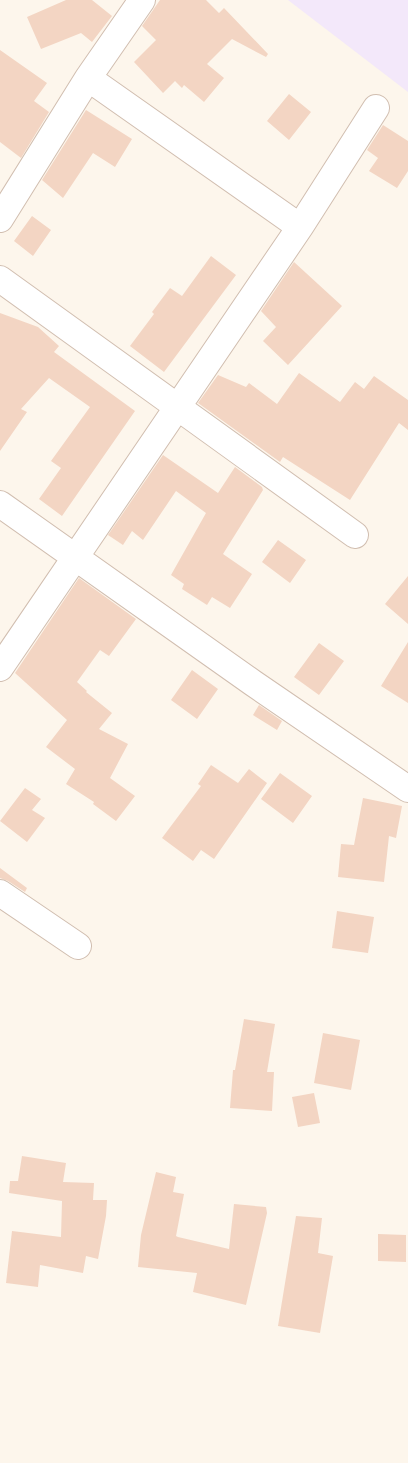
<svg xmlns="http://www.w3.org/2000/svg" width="408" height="1463" font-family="'Fira Sans Condensed',sans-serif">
<rect width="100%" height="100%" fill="#fdf6ec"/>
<path fill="#f3e8fa" d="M 288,0 L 408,0 L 408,92 Z"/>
<path fill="#f3d5c3" d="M 66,0 L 92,0 L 112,16 L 92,42 L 81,33 L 41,49 L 27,17 Z
M 160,0 L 206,0 L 219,13 L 224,8 L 268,54 L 266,57 L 232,39 L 207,64 L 224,78 L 204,102 L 184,85 L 182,88 L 175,81 L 163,93 L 134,62 L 156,40 L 142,26 Z
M 0,50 L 47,83 L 34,101 L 49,112 L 21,158 L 0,142 Z
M 289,94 L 311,112 L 289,140 L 267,121 Z
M 86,110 L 132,139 L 115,167 L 93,153 L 63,198 L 42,180 Z
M 383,125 L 408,141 L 408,171 L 397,188 L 369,171 L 378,158 L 367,150 Z
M 32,216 L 51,230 L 33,256 L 14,241 Z
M 211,256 L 236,275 L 164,372 L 130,346 L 154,314 L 152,312 L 170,288 L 182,296 Z
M 294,262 L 342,306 L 288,365 L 263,341 L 276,327 L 261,311 Z
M 0,313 L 38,327 L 59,346 L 54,352 L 135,411 L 62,516 L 39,499 L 61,468 L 51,461 L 90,407 L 49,378 L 21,409 L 27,412 L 0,451 Z
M 299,373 L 340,402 L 355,382 L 364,389 L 374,376 L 408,400 L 408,430 L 399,423 L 350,500 L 283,457 L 280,462 L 198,403 L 218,375 L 246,387 L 249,383 L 277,404 Z
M 163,455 L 218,493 L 235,467 L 262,487 L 263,490 L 223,554 L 252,574 L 230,608 L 212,597 L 207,605 L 182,589 L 184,584 L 171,575 L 206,513 L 176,491 L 143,540 L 132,531 L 123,545 L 108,535 Z
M 278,540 L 306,560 L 290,583 L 262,562 Z
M 408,576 L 408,624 L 385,604 Z
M 79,578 L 136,619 L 109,656 L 100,650 L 77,682 L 87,691 L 86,692 L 112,713 L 99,729 L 128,744 L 110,778 L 135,796 L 116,821 L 93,804 L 94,802 L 66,784 L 75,769 L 46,747 L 67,720 L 15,673 Z
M 408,642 L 408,703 L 381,686 Z
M 319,643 L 344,661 L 319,695 L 294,677 Z
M 192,670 L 218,689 L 197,719 L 171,700 Z
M 259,705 L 282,721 L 277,730 L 253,715 Z
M 211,765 L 238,783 L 249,769 L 267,783 L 214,859 L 201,850 L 193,861 L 162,838 L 201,786 L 198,784 Z
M 280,773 L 312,796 L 293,823 L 261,799 Z
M 25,788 L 41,799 L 32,810 L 45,818 L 27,842 L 0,821 Z
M 363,798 L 402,806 L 396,838 L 389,836 L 384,882 L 338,877 L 341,844 L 354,845 Z
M 0,868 L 27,888 L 25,892 L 8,881 L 0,878 Z
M 337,911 L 374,917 L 368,953 L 332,948 Z
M 244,1019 L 275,1024 L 267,1072 L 274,1072 L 272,1111 L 230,1108 L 233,1070 L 235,1070 Z
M 323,1033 L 360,1040 L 351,1090 L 314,1083 Z
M 314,1093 L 320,1123 L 298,1127 L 292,1097 Z
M 22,1156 L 66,1163 L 63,1182 L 94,1183 L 93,1200 L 107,1200 L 106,1216 L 98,1259 L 86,1256 L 83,1273 L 40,1265 L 38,1287 L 6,1283 L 12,1231 L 61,1237 L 62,1201 L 9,1193 L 10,1181 L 18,1181 Z
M 156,1172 L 176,1177 L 173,1192 L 184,1194 L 176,1236 L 178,1237 L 229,1249 L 234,1204 L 266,1207 L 267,1213 L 246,1305 L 193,1292 L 197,1273 L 138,1267 L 141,1235 Z
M 296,1216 L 322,1218 L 318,1253 L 333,1256 L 320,1333 L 278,1326 Z
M 378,1234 L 406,1235 L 406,1262 L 378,1261 Z"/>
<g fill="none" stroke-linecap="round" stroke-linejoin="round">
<defs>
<path id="street" d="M 88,78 L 300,227
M 0,219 L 88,78 L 142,0
M 0,279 L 355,535
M 0,504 L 253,683 L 408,789
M 0,668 L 300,227 L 376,108
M 0,893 L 78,946"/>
</defs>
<use href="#street" stroke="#d1beb0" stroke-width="28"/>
<use href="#street" stroke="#fff" stroke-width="26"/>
</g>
</svg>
